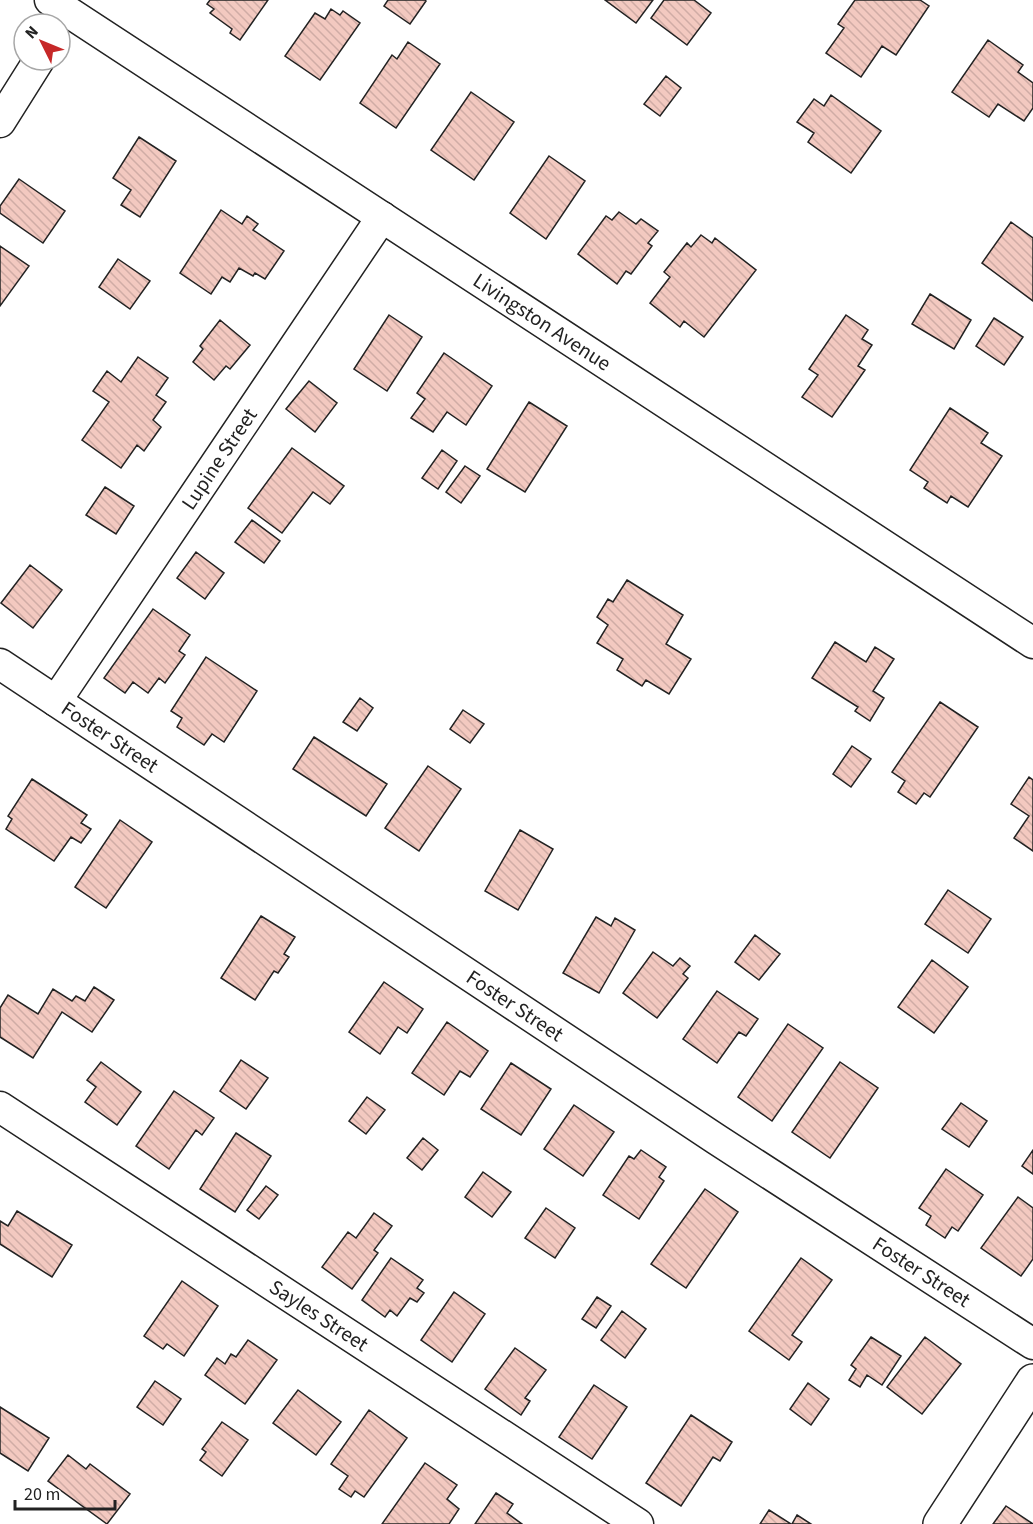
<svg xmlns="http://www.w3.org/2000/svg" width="1033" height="1524" font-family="'Source Sans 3',sans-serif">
<defs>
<pattern id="building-back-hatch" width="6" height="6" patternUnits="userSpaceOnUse" patternTransform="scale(1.5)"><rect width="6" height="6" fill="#f3c9c0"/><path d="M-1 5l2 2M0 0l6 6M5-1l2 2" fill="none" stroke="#d0aca5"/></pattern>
</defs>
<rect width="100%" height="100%" fill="#fff"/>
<path fill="url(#building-back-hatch)" stroke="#222" stroke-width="1.5" d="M 210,0 L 268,0 L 240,40 L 230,33 L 232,29 L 210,13 L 214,9 L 207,4 Z
M 388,0 L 425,0 L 426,1 L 410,24 L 384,6 Z
M 605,0 L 653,0 L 636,23 Z
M 664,0 L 694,0 L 711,13 L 687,45 L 651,18 Z
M 855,0 L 920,0 L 929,6 L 896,55 L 882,46 L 861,77 L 826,53 L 844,28 L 838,24 Z
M 331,9 L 340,15 L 343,11 L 360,23 L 320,80 L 285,56 L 315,13 L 325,19 Z
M 988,40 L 1023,65 L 1018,72 L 1033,83 L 1033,108 L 1024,121 L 998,104 L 989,117 L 952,92 Z
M 408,42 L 440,64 L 396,128 L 360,103 L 392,55 L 397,59 Z
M 666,76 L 681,88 L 660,116 L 644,104 Z
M 471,92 L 514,122 L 474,180 L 431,150 Z
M 831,95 L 881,131 L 851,173 L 808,142 L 814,133 L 797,122 L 814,99 L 824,106 Z
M 139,137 L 176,161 L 140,217 L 121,205 L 131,190 L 113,178 Z
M 549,156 L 585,181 L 546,239 L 510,213 Z
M 19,179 L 65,211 L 43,243 L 0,213 L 0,206 Z
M 221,210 L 242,224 L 247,216 L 258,224 L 253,230 L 284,251 L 265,279 L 255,273 L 253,276 L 239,268 L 230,282 L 222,277 L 211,294 L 180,273 Z
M 619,212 L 636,224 L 641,219 L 658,231 L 648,243 L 652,246 L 631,274 L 626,271 L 617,284 L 578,254 L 606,216 L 612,220 Z
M 1011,222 L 1033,238 L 1033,301 L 982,263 Z
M 701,235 L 712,243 L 715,238 L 756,270 L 704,337 L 684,321 L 680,327 L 650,303 L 670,277 L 664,272 L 687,243 L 691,247 Z
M 0,246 L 29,266 L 0,306 Z
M 118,259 L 150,281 L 130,309 L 99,287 Z
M 930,294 L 971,320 L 954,349 L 912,324 Z
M 389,315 L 422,337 L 387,391 L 354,369 Z
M 846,315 L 868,330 L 862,339 L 872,345 L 858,366 L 865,370 L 832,417 L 802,397 L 818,375 L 809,369 Z
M 994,318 L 1023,337 L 1004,365 L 976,346 Z
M 220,320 L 250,345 L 230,369 L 226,366 L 214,380 L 193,362 L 203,349 L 200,346 Z
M 444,353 L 492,386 L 466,425 L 447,412 L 433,432 L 411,418 L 425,399 L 417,393 Z
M 138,357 L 168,378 L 156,395 L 166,402 L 153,420 L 161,427 L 144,451 L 137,445 L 121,468 L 82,440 L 109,402 L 93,391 L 107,371 L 121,382 Z
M 309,381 L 337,403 L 315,432 L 286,409 Z
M 529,402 L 567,426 L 525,492 L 487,469 Z
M 950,408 L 988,433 L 981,443 L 1002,456 L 968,507 L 951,496 L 947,503 L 924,488 L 928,482 L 910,470 Z
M 292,448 L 344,486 L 330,504 L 313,492 L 282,533 L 248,508 Z
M 442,450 L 457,461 L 438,489 L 422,478 Z
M 465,466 L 480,476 L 461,503 L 446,492 Z
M 105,487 L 134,506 L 116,534 L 86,515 Z
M 252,520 L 280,541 L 264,563 L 235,542 Z
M 196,552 L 224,573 L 205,599 L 177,578 Z
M 30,565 L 62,590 L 33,628 L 1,603 Z
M 627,580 L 683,615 L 666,644 L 691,659 L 669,694 L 646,680 L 642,686 L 617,670 L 623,659 L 597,643 L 608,625 L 597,617 L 608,599 L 613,602 Z
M 153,609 L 190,635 L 179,651 L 185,655 L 165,683 L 159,678 L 148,693 L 133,682 L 125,693 L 104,678 Z
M 835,642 L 866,662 L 875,647 L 894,659 L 873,691 L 884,698 L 870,721 L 855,711 L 858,707 L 812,678 Z
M 206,657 L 257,691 L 224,742 L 212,734 L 204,745 L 177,727 L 182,718 L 171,711 Z
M 360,698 L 373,708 L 357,731 L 343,722 Z
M 940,702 L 978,727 L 930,797 L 924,793 L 916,804 L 898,792 L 905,781 L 892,772 Z
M 463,710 L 484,724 L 470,743 L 450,729 Z
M 314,737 L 387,784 L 366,816 L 293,769 Z
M 852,746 L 871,759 L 851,787 L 833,774 Z
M 428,766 L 461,789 L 419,851 L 385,828 Z
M 1029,777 L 1033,780 L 1033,851 L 1014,838 L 1029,816 L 1011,804 Z
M 32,779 L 87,815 L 81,823 L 91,829 L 81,843 L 71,837 L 54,861 L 6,829 L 12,819 L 8,816 Z
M 120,820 L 152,842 L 106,908 L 75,887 Z
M 520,830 L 553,849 L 518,910 L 485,891 Z
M 948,890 L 991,919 L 968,953 L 925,924 Z
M 261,916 L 295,937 L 284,954 L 289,957 L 278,973 L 274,971 L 255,1000 L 221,978 Z
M 596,917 L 611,926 L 615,918 L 635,930 L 599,993 L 563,973 Z
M 755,935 L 780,954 L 759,980 L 735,962 Z
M 653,952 L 673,966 L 680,958 L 690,966 L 683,974 L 688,978 L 657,1018 L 623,993 Z
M 932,960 L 968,987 L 934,1033 L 898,1007 Z
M 384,982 L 423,1009 L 407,1033 L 398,1027 L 380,1054 L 349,1032 Z
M 94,987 L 114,1000 L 92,1032 L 62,1012 L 33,1058 L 0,1037 L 0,1008 L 8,995 L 38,1014 L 53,989 L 72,1001 L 76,996 L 85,1001 Z
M 717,991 L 758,1019 L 746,1036 L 739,1032 L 717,1063 L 683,1039 Z
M 447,1022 L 488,1051 L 470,1077 L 460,1071 L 444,1095 L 412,1073 Z
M 788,1024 L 823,1048 L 772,1121 L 738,1097 Z
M 241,1060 L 268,1078 L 246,1109 L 220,1091 Z
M 101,1062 L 141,1092 L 117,1125 L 85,1102 L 96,1087 L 87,1080 Z
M 840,1062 L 878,1088 L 830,1158 L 792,1132 Z
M 511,1063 L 551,1089 L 521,1135 L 481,1109 Z
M 174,1091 L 214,1118 L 202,1135 L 196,1130 L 169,1169 L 136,1146 Z
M 367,1097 L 385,1110 L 366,1134 L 349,1121 Z
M 961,1103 L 987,1121 L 969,1147 L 942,1129 Z
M 574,1105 L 614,1132 L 583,1176 L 544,1149 Z
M 236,1133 L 271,1156 L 235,1212 L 200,1189 Z
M 423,1138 L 438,1150 L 422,1170 L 407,1158 Z
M 641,1150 L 666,1167 L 659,1177 L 664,1181 L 639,1219 L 603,1195 L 629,1156 L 634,1159 Z
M 1033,1150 L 1033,1174 L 1022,1166 Z
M 946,1169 L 983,1195 L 958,1231 L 952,1227 L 945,1238 L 926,1225 L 931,1216 L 919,1208 Z
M 483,1172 L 511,1192 L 492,1217 L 465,1197 Z
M 266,1186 L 278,1195 L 259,1219 L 247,1210 Z
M 705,1189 L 738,1212 L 686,1288 L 651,1264 Z
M 1018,1197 L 1033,1208 L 1033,1259 L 1021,1276 L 981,1248 Z
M 546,1208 L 575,1228 L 555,1258 L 525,1238 Z
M 17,1211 L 72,1245 L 52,1277 L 0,1244 L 0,1221 L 8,1226 Z
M 374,1213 L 392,1226 L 374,1250 L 378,1253 L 352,1289 L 322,1267 L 348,1232 L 356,1238 Z
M 391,1258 L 423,1280 L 417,1288 L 424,1293 L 417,1302 L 410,1298 L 397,1316 L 390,1310 L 385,1317 L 362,1300 Z
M 801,1258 L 832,1280 L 792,1335 L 802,1342 L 789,1360 L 749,1331 Z
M 182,1281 L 218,1306 L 184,1356 L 167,1344 L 163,1349 L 144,1336 Z
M 454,1292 L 485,1314 L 452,1362 L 421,1340 Z
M 597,1297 L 611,1306 L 596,1328 L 582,1319 Z
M 622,1311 L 646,1329 L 625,1358 L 601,1340 Z
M 871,1337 L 901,1356 L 882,1385 L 867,1375 L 860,1387 L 849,1380 L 856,1369 L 851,1365 Z
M 925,1337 L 961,1364 L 922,1414 L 887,1387 Z
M 248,1340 L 277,1360 L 245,1404 L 205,1375 L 217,1358 L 225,1364 L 231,1354 L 236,1357 Z
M 515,1348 L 546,1370 L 525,1398 L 530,1401 L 521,1415 L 485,1389 Z
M 155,1381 L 181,1399 L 163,1425 L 137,1407 Z
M 808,1383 L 829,1399 L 811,1425 L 790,1409 Z
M 594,1385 L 627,1407 L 592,1459 L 559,1437 Z
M 298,1390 L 341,1422 L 316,1455 L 273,1423 Z
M 0,1407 L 49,1438 L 28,1471 L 0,1453 Z
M 369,1410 L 407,1438 L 364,1497 L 355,1491 L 351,1497 L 339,1489 L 348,1476 L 331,1464 Z
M 691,1415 L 732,1442 L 720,1461 L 713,1457 L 681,1506 L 646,1483 Z
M 222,1422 L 248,1440 L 222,1476 L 200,1460 L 206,1452 L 202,1449 Z
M 68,1455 L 86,1469 L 90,1464 L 130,1494 L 107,1524 L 48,1481 Z
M 425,1463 L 457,1485 L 447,1499 L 459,1509 L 449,1524 L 382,1524 Z
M 496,1493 L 513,1504 L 507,1513 L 522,1524 L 475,1524 Z
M 1006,1506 L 1033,1524 L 993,1524 Z
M 769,1510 L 791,1524 L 760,1524 Z
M 797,1515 L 811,1524 L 792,1524 Z"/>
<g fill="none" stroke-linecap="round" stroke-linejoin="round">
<defs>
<g id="minor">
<path id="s1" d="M 50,0 L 1033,643"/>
<path d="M 0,122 L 39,60"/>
<path id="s2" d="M 0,664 L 716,1139 L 1033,1344"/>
<path id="s3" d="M 56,701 L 382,217"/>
<path id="s4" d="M 0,1107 C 212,1247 426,1384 638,1524"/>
</g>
<path id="tertiary" d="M 940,1524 L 1033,1381"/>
</defs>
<use href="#minor" stroke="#222" stroke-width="33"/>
<use href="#tertiary" stroke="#222" stroke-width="36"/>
<use href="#minor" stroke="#fff" stroke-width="30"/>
<use href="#tertiary" stroke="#fff" stroke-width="33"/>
</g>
<g text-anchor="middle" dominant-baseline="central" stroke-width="4.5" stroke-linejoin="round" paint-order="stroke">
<g font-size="21" fill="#222" stroke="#fff">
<text stroke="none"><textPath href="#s1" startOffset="588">Livingston Avenue</textPath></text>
<text stroke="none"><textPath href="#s3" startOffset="292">Lupine Street</textPath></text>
<text stroke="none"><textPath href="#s2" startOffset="132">Foster Street</textPath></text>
<text stroke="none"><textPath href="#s2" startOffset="618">Foster Street</textPath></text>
<text stroke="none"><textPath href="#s2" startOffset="1104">Foster Street</textPath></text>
<text stroke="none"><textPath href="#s4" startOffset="381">Sayles Street</textPath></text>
</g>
</g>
<g transform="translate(42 42) rotate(313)"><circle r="28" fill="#ffffff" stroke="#a7a7a7" stroke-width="1.5"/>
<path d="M0-4.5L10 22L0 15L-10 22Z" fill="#c62828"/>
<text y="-9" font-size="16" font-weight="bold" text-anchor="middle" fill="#222222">N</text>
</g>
<path d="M15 1500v9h100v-9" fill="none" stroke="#222222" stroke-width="3"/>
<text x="24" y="1500" font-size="18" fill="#222222" stroke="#ffffff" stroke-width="4.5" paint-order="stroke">20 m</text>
</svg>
